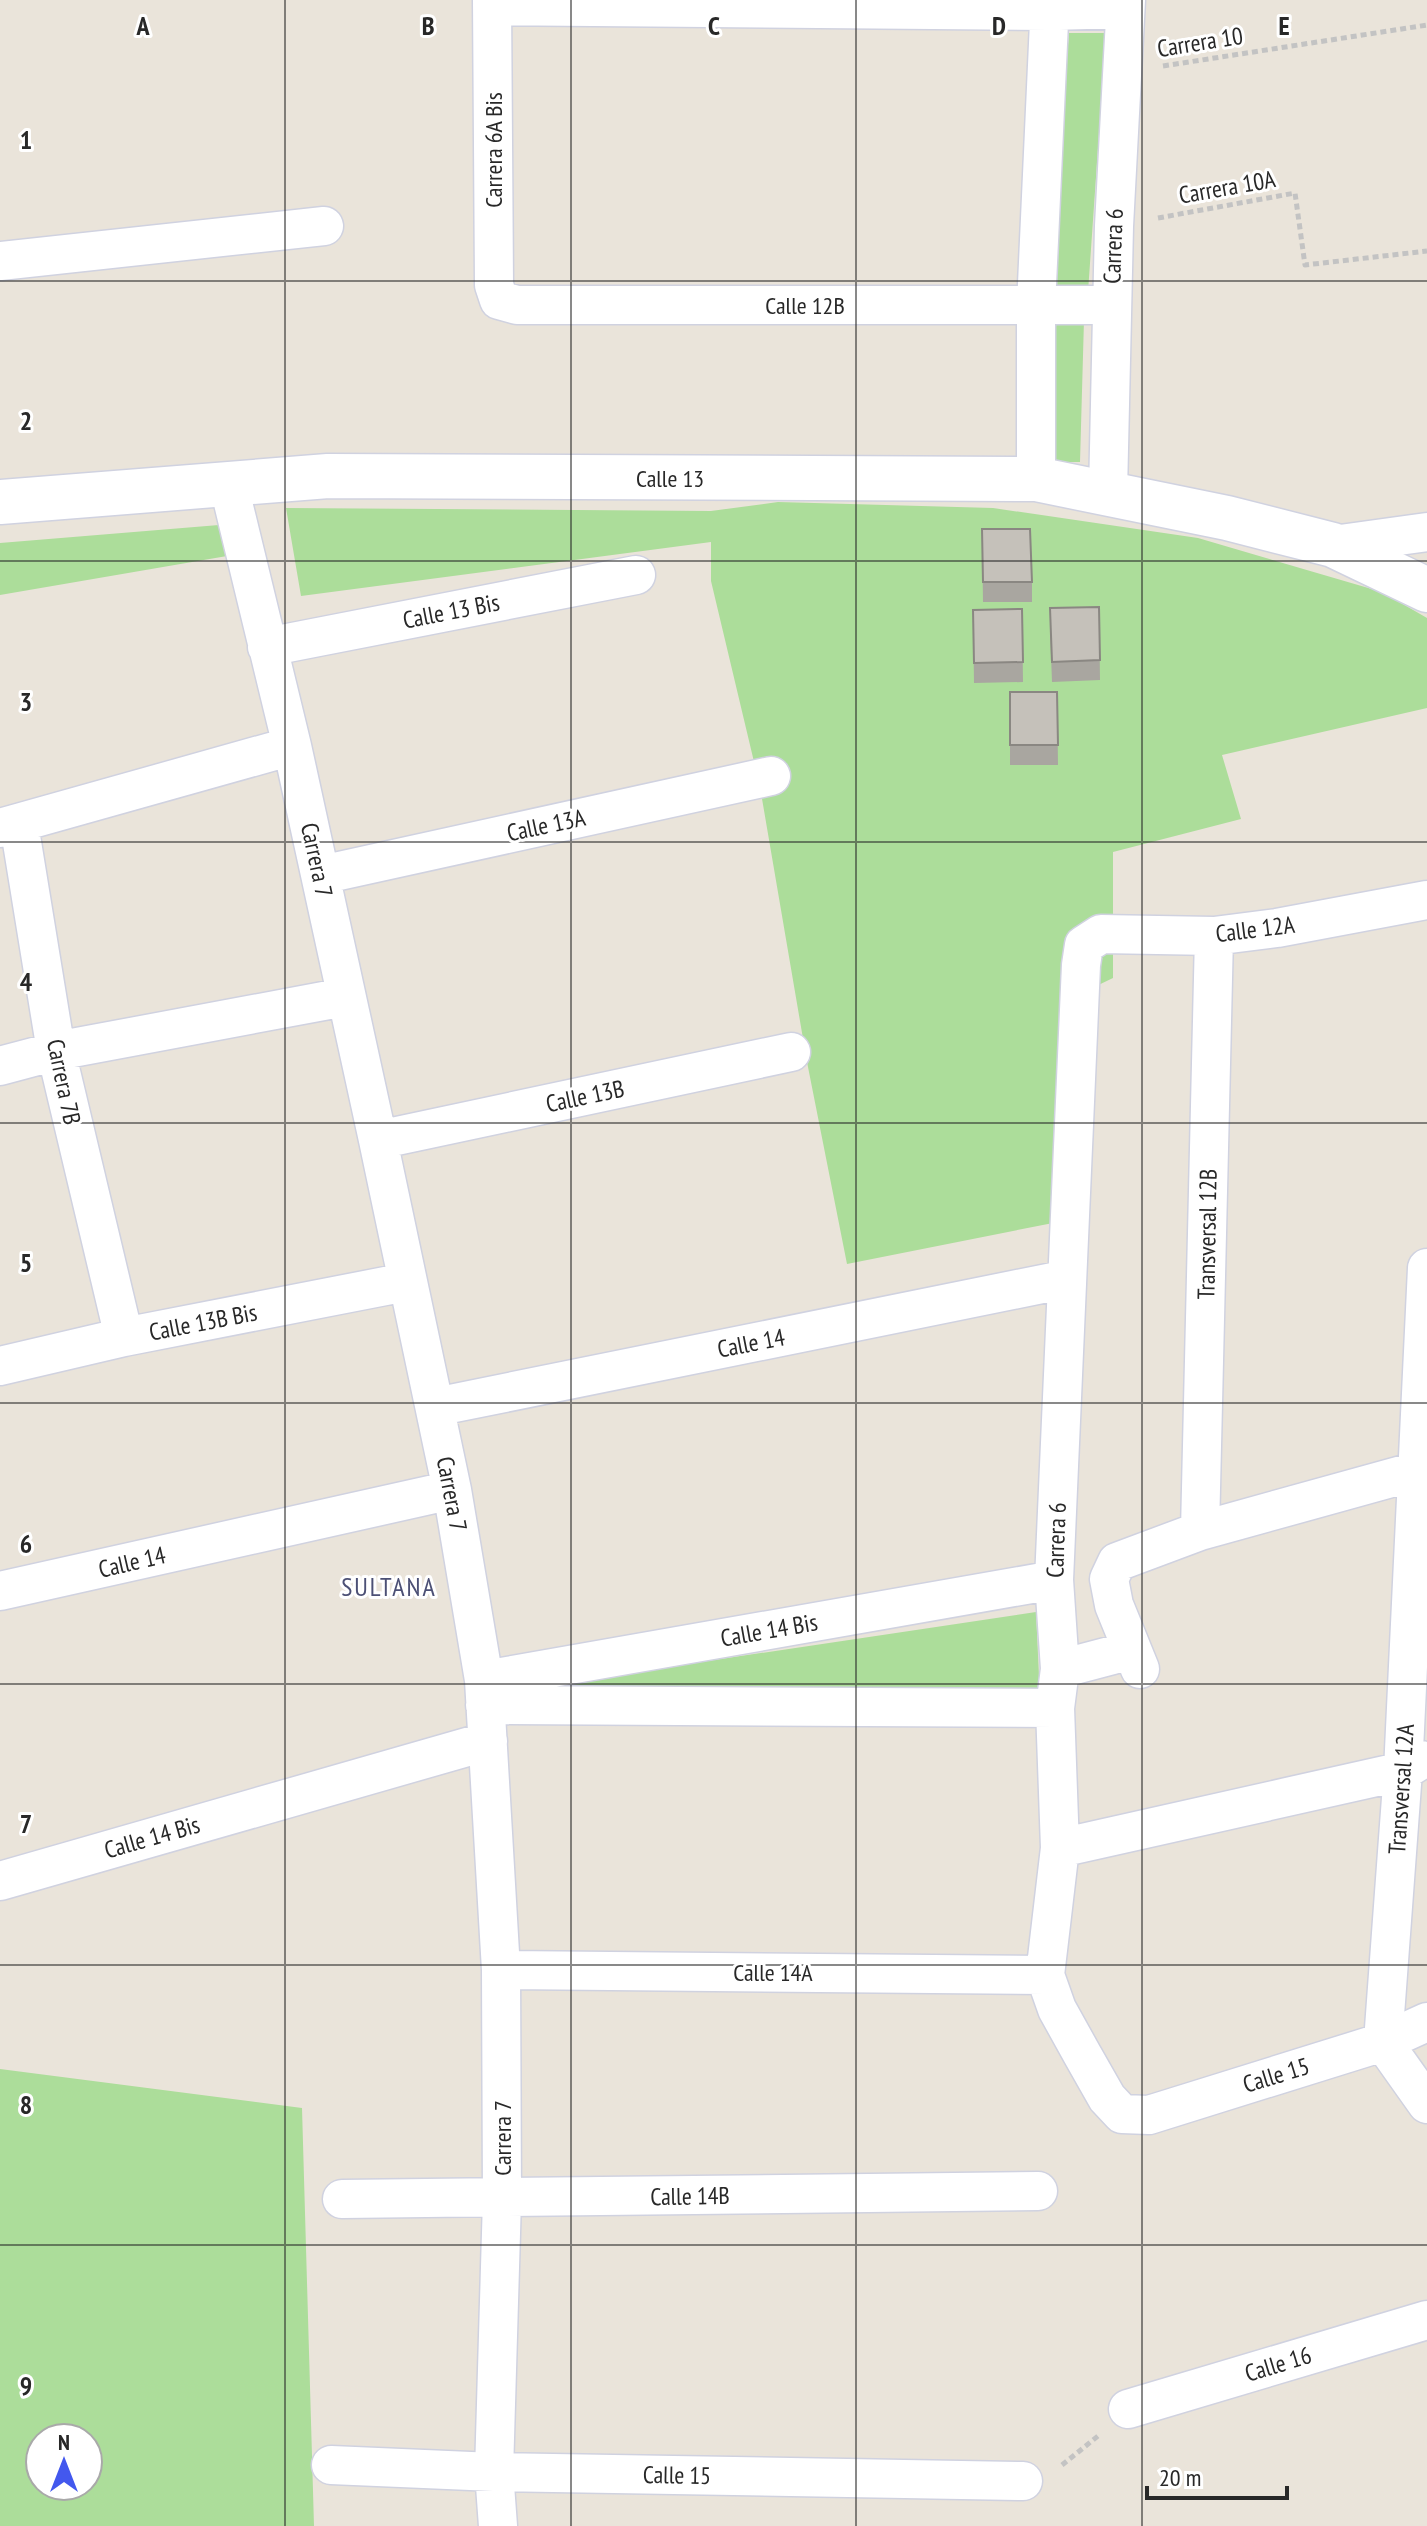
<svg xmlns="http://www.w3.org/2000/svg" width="1427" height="2526" font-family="'PT Sans Narrow',sans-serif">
<rect width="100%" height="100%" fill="#eae4da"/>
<path fill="#acdd9a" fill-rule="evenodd" d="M 1069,33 L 1106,33 L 1088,292 L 1048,289 Z
M 1084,320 L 1080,462 L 1048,462 L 1050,321 Z
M 778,502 L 993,508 L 1198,538 L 1382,592 L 1427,618 L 1427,708 L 1222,755 L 1241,819 L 1113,852 L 1113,978 L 1063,1002 L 1053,1223 L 847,1264 L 807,1062 L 760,787 L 711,581 L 711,542 L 301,596 L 286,508 L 711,511 Z
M 219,525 L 227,556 L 0,595 L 0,543 Z
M 1036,1612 L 1040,1698 L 520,1689 Z
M 0,2069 L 302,2108 L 314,2526 L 0,2526 ZM 40,2438 L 88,2438 L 88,2486 L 40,2486 Z"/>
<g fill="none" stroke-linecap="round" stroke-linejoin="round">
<defs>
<path id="street" d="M 492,0 L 494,285 L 499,300 L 517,305 L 1111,305
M 492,6 L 1049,11 L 1125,9
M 0,261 L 324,226
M 1036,479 L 1036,306 L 1050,0
M 228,482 L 292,746 L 378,1140 L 452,1490 L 484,1680 L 501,1970 L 502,2199 L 494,2472 L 498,2526
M 1108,493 L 1114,226 L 1126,0
M 1333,545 L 1427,532
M 267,647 L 636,575
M 19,824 L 56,1051 L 124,1337
M 0,828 L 292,746
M 321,875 L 771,776
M 1427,900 L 1277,928 L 1214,936 L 1101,934 L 1084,945 L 1081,965 L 1054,1580 L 1060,1669 L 1055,1708 L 1060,1848 L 1045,1975 L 1057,2009 L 1082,2054 L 1107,2098 L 1122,2114 L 1149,2115 L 1383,2042 L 1427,2022
M 0,1066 L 56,1051 L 345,997
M 378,1140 L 791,1052
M 1427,1268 L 1403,1771 L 1383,2042 L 1427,2104
M 0,1366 L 124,1337 L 406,1282
M 435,1407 L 1067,1279
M 1200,1531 L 1214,936
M 0,1591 L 452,1490
M 1060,1669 L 1132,1650
M 1140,1669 L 1114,1605 L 1109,1579 L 1117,1562 L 1200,1531 L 1427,1468
M 484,1680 L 1054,1580
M 485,1705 L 1055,1708
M 1060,1848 L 1403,1771 L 1421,1760
M 0,1881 L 488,1741
M 501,1970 L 1045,1975
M 342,2199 L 1038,2191
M 1128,2409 L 1427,2320
M 331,2465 L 494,2472 L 1023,2481"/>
<path id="secondary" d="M 0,502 L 328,476 L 1036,479 L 1227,518 L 1333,545 L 1427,590"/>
</defs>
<use href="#street" stroke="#d0d2e0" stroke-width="41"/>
<use href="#secondary" stroke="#d0d2e0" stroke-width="47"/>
<path stroke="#c3c3c3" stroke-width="5" stroke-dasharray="6 4" stroke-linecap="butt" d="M 1163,66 L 1427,25
M 1158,218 L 1295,193 L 1305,265 L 1427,251
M 1062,2465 L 1098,2436"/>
<use href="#street" stroke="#fff" stroke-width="38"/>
<use href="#secondary" stroke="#fff" stroke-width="44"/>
</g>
<path fill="#a9a6a0" d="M 982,529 L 1032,582 L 1032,602 L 983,602 Z
M 1099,607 L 1100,680 L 1052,682 L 1050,628 Z
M 1022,609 L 1023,682 L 974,683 L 973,610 Z
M 1010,692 L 1057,692 L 1058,765 L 1010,765 Z"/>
<path fill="#c5c1ba" stroke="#8a8782" stroke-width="2" d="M 982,529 L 1030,529 L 1032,582 L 983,582 Z
M 1099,607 L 1100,660 L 1052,662 L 1050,608 Z
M 1022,609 L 1023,662 L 974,663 L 973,610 Z
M 1010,692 L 1057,692 L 1058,745 L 1010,745 Z"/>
<path fill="none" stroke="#282828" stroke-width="2" stroke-opacity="0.55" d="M 285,0 L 285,2526M 571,0 L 571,2526M 856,0 L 856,2526M 1142,0 L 1142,2526M 0,281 L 1427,281M 0,561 L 1427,561M 0,842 L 1427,842M 0,1123 L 1427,1123M 0,1403 L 1427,1403M 0,1684 L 1427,1684M 0,1965 L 1427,1965M 0,2245 L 1427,2245"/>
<g text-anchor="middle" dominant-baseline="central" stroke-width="6" stroke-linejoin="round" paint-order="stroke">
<g font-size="24" fill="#282828" stroke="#fff">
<text transform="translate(1200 42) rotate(-9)">Carrera 10</text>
<text transform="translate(493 150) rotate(-90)">Carrera 6A Bis</text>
<text transform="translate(1227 187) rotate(-10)">Carrera 10A</text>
<text transform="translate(1113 246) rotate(-88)">Carrera 6</text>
<text x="805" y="305">Calle 12B</text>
<text x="670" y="478">Calle 13</text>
<text transform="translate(451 611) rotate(-11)">Calle 13 Bis</text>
<text transform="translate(546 825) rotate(-12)">Calle 13A</text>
<text transform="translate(317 860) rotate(78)">Carrera 7</text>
<text transform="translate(1255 929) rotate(-7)">Calle 12A</text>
<text transform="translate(64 1082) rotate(78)">Carrera 7B</text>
<text transform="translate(585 1096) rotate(-12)">Calle 13B</text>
<text transform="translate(1207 1234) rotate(-89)">Transversal 12B</text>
<text transform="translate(203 1322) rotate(-11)">Calle 13B Bis</text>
<text transform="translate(751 1343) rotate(-11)">Calle 14</text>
<text transform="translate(452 1494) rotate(79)">Carrera 7</text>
<text transform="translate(1056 1540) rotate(-88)">Carrera 6</text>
<text transform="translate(132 1562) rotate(-13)">Calle 14</text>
<text transform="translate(769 1630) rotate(-10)">Calle 14 Bis</text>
<text transform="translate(1401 1789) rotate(-86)">Transversal 12A</text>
<text transform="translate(152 1837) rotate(-16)">Calle 14 Bis</text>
<text x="773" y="1972">Calle 14A</text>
<text transform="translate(1276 2075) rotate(-17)">Calle 15</text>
<text transform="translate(502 2138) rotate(-90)">Carrera 7</text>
<text transform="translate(690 2196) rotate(-1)">Calle 14B</text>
<text transform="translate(1278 2364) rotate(-17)">Calle 16</text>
<text transform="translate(677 2475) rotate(1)">Calle 15</text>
</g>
<g font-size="26" letter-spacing="2" fill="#4c5075" stroke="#fff">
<text x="389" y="1586">SULTANA</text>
</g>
</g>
<g font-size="26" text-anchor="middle" font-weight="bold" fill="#282828" stroke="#fff" stroke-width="6" stroke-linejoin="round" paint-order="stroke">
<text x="143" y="35">A</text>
<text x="428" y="35">B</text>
<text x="714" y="35">C</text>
<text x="999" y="35">D</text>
<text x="1284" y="35">E</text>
<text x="26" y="149">1</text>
<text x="26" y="430">2</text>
<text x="26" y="711">3</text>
<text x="26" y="991">4</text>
<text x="26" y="1272">5</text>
<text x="26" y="1553">6</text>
<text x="26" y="1833">7</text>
<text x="26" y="2114">8</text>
<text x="26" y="2395">9</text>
</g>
<g transform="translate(64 2462)"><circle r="38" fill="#ffffff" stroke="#a9a9a9" stroke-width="2"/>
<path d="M0-6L14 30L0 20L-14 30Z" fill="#4358ee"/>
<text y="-12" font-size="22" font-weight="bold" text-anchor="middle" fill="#282828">N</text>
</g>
<path d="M1147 2486v12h140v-12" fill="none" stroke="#282828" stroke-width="4"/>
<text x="1159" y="2486" font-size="24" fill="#282828" stroke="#ffffff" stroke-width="6" paint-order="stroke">20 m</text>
</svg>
